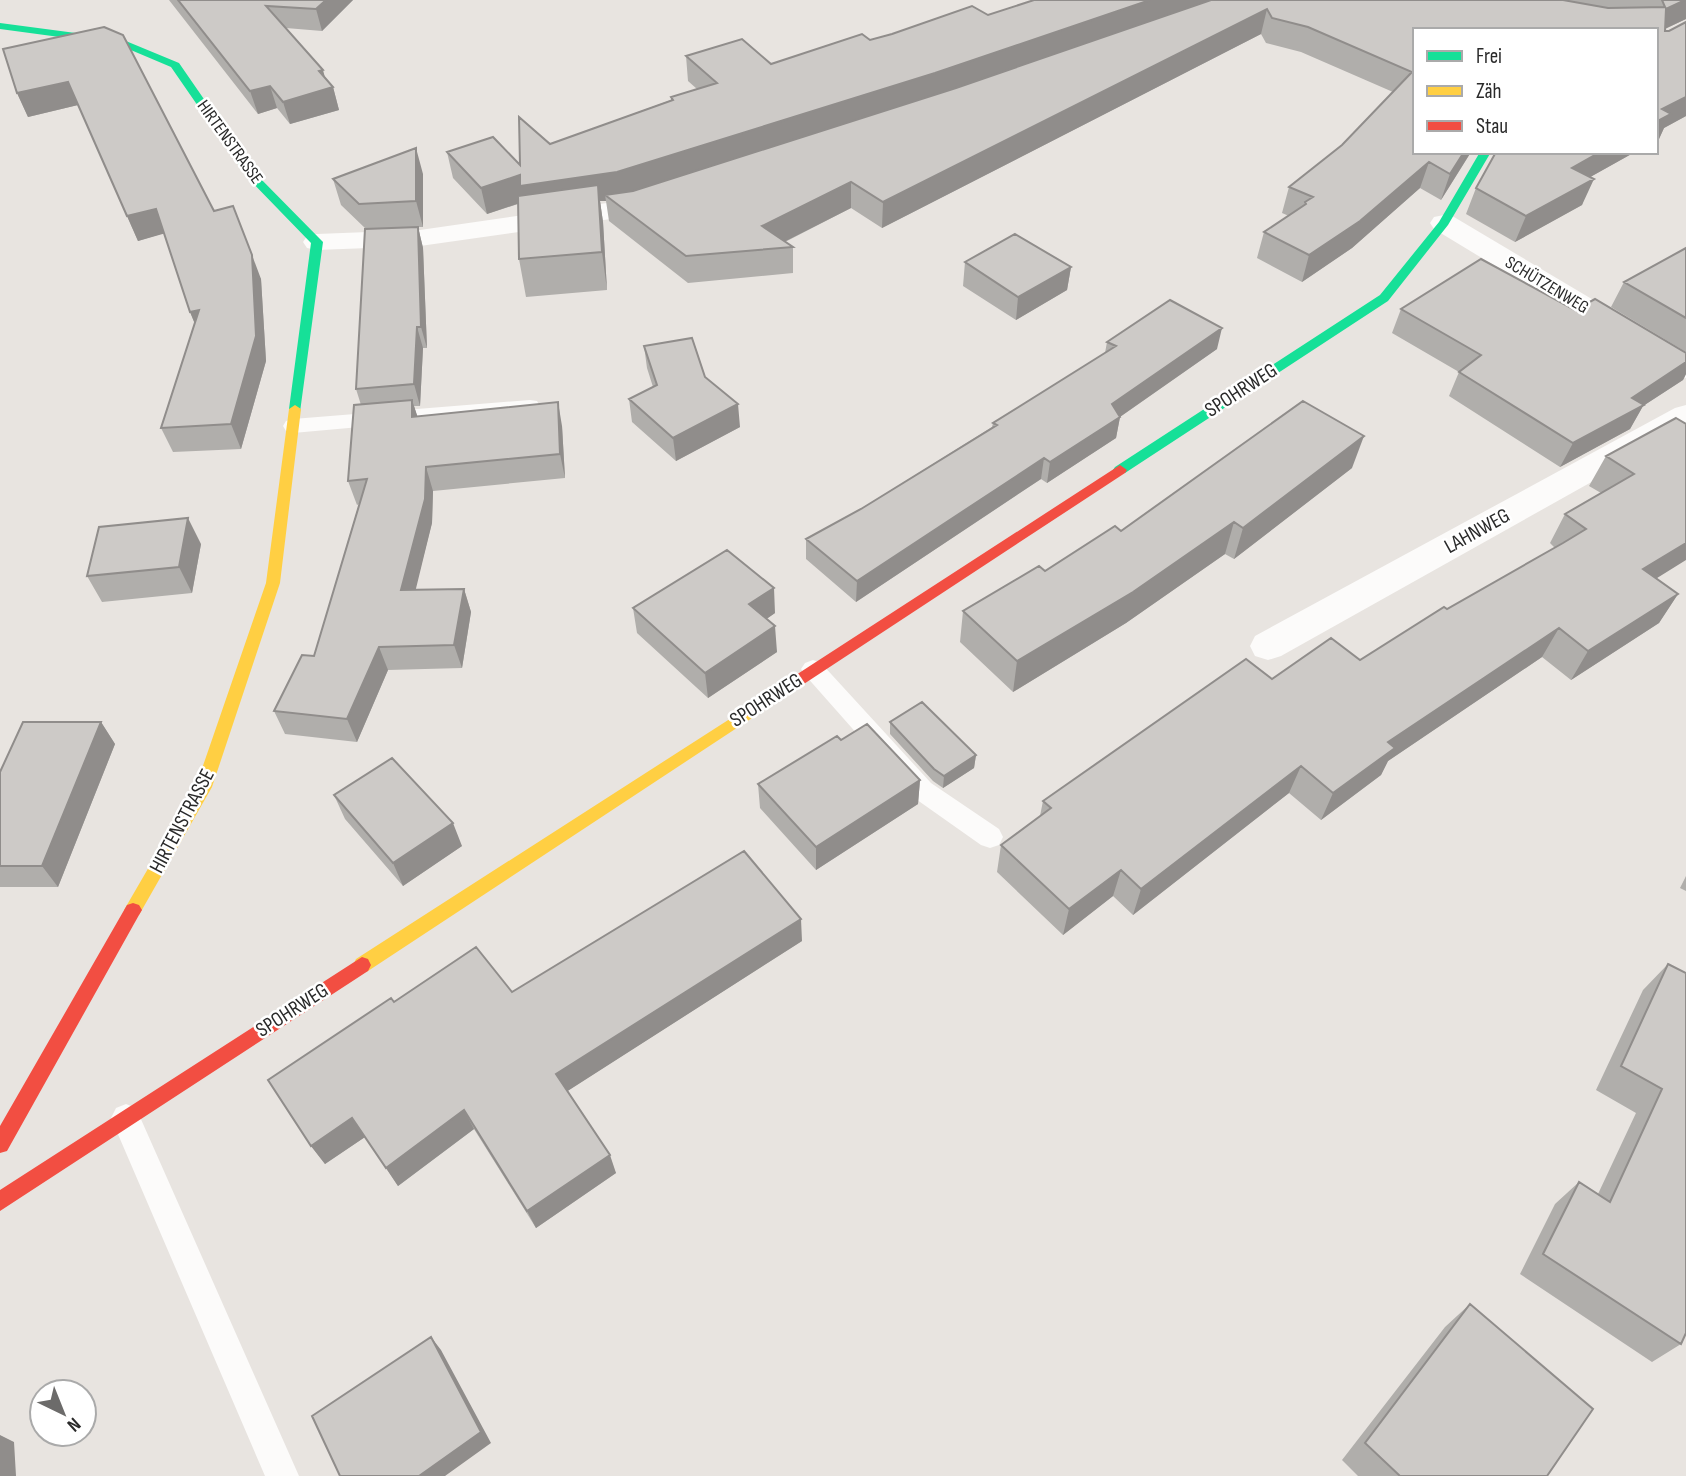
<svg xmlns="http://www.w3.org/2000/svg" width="1686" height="1476" font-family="'Sofia Sans Condensed',sans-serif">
<rect width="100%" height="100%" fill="#e8e4e0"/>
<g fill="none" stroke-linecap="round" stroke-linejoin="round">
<path fill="#fcfbfa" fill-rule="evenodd" d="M 530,400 L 537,401 L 540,406 L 537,411 L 293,433 L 286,431 L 283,426 L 286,421 L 293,419 Z
M 813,660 L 821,663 L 931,783 L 999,829 L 1003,837 L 999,845 L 990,848 L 981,845 L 913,797 L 805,675 L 801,669 L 805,663 Z
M 126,1104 L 136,1108 L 299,1476 L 265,1476 L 111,1118 L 116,1108 Z"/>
<path fill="#fcfbfa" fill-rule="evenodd" d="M 657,191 L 667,193 L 671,199 L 667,205 L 625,217 L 420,246 L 317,250 L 307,248 L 303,242 L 307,236 L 317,234 L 420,230 L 621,201 Z
M 1444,215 L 1454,217 L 1686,355 L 1686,378 L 1675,375 L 1434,229 L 1430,223 L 1434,217 Z
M 1686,405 L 1686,429 L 1281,656 L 1268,660 L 1255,656 L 1250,646 L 1255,636 L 1675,408 Z"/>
<path fill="#16e098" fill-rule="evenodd" d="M 0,23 L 121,39 L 179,63 L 255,173 L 321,240 L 323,242 L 300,412 L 295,413 L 289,409 L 311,243 L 247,177 L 171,67 L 119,45 L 0,29 Z
M 1480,152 L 1491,152 L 1448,225 L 1388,301 L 1125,473 L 1115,473 L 1113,470 L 1115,467 L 1380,295 L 1439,222 Z"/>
<path fill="#ffcf43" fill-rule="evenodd" d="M 295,405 L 301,409 L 280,583 L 212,787 L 139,915 L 133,917 L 127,915 L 124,910 L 196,786 L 266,583 L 289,409 Z
M 750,706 L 755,708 L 758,712 L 755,716 L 368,971 L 362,973 L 356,971 L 353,965 L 356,959 Z"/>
<path fill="#f24e42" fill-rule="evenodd" d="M 1120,465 L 1127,470 L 1125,473 L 755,716 L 745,716 L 742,712 L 745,708 Z
M 133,903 L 139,905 L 142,910 L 139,915 L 7,1151 L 0,1153 L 0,1126 L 127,905 Z
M 362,957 L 368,959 L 371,965 L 368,971 L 0,1211 L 0,1190 Z"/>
</g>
<path fill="#b0aeab" d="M 169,0 L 353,0 L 322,31 L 286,28 L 333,87 L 339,110 L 290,124 L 277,108 L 258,114 Z
M 1034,0 L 1686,0 L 1686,19 L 1665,29 L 1665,31 L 1669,31 L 1686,22 L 1686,116 L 1664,128 L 1659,139 L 1415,30 L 1471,152 L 1441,200 L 1420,188 L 1352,248 L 1302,282 L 1257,258 L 1264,232 L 1289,216 L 1282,213 L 1289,187 L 1342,145 L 1393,92 L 1301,52 L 1266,43 L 1261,34 L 882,228 L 851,208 L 785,242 L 793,247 L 793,273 L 688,283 L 609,221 L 606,201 L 600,201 L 603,222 L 607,290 L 526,297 L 519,259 L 518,204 L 487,214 L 453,178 L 447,152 L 520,165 L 550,144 L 671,100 L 671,97 L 697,89 L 688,81 L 686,56 L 771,64 L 870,40 L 988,15 Z
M 104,27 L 214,211 L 261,279 L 266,361 L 241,449 L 173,452 L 161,428 L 195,324 L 190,312 L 164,233 L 138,241 L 78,105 L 28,117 L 17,93 Z
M 1496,152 L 1635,152 L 1590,177 L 1582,205 L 1515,242 L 1466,214 L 1476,188 Z
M 423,174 L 423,227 L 418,227 L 423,248 L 427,348 L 423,348 L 420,406 L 414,406 L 417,416 L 562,426 L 565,478 L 433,491 L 432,523 L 415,589 L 464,589 L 471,612 L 462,668 L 388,670 L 357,742 L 285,734 L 274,711 L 314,656 L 359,504 L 357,505 L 348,481 L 361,405 L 356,389 L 366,229 L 341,205 L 333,179 Z
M 1686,248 L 1686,352 L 1611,307 L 1624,282 Z
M 965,262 L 1071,267 L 1067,290 L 1016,320 L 963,286 Z
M 1401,309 L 1575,310 L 1686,353 L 1686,374 L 1683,380 L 1643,406 L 1630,429 L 1560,467 L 1449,396 L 1459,372 L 1392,333 Z
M 1107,342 L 1217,349 L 1120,417 L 1116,438 L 1047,483 L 1041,479 L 856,602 L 806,559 L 806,539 L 861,509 L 992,427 L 993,423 L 1105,353 Z
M 644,346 L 705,377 L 740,427 L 676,461 L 632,422 L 629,399 L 653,387 L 647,368 Z
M 1676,418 L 1657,579 L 1678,594 L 1659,623 L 1571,680 L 1542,657 L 1388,761 L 1381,775 L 1321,820 L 1289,793 L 1133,915 L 1113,896 L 1063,935 L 997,872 L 1001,845 L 1040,816 L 1043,801 L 1272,679 L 1360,660 L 1555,548 L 1550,543 L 1565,514 L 1601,493 L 1589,486 L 1606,456 Z
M 1352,468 L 1234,559 L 1225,554 L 1126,623 L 1013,692 L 960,642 L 963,611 L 1045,571 L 1121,531 Z
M 201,544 L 192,593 L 102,602 L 87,576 Z
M 633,608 L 775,613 L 766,619 L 777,652 L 708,698 L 637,633 Z
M 101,722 L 115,744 L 58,887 L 0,887 L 0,772 Z
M 890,722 L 976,755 L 974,768 L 943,788 L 933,781 L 890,734 Z
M 920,780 L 918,804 L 816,870 L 760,808 L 758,784 Z
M 334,795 L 462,846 L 403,886 L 345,819 Z
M 1686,876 L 1686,891 L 1680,888 Z
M 802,941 L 567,1091 L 616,1173 L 536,1228 L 474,1129 L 398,1186 L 365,1137 L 325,1164 L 311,1146 L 394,1002 L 512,992 Z
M 1668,964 L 1681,1344 L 1652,1362 L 1520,1274 L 1555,1204 L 1579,1182 L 1598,1194 L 1636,1113 L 1596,1090 L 1643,990 Z
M 1470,1304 L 1547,1476 L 1358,1476 L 1342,1460 L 1445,1327 Z"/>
<path fill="#908d8b" d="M 326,0 L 353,0 L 322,31 L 316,9 Z
M 1150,0 L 1217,0 L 934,99 L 620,198 L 605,195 L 606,201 L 600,201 L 603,222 L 607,290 L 602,252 L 523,202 L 487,214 L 481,188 L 520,175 Z
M 1685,0 L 1686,0 L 1686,19 L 1656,33 L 1666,9 Z
M 1267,9 L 1261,34 L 882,228 L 883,202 Z
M 323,70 L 328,89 L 333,87 L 339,110 L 290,124 L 283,102 L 319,71 Z
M 68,82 L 78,105 L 28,117 L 17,93 Z
M 270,86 L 277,108 L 258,114 L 250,91 Z
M 1686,97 L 1686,116 L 1664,128 L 1659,139 L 1656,141 L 1656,122 L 1662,109 Z
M 416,148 L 423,174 L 423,227 L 416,201 Z
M 1464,152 L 1471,152 L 1441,200 L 1450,174 Z
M 1600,152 L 1635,152 L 1560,194 L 1572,168 Z
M 1429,162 L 1420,188 L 1352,248 L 1302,282 L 1309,255 Z
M 1594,179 L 1582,205 L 1515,242 L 1526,216 Z
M 851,182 L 851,208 L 770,249 L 762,226 Z
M 156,209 L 166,233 L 138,241 L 127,216 Z
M 418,227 L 423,248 L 427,348 L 421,327 Z
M 252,255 L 261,279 L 266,361 L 241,449 L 231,424 Z
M 1071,267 L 1067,290 L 1016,320 L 1018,297 Z
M 199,310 L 200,336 L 190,312 Z
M 417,327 L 423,348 L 420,406 L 414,384 Z
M 1222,328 L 1217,349 L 1114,421 L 1120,417 L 1116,438 L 1047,483 L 1050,462 L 1112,404 Z
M 1686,362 L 1686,374 L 1683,380 L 1643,406 L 1630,429 L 1560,467 L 1573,443 L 1632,398 Z
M 412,400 L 420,424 L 412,417 Z
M 558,402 L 562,426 L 565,478 L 560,454 Z
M 738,404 L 740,427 L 676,461 L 673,438 Z
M 1364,436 L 1352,468 L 1234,559 L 1243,528 Z
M 1044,458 L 1041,479 L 856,602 L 857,581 Z
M 426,467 L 433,491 L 432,523 L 410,613 L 401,590 Z
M 188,518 L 201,544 L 192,593 L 179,567 Z
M 1234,522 L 1225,554 L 1126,623 L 1013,692 L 1017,661 Z
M 1686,543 L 1686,560 L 1625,598 L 1643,569 Z
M 774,588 L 775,613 L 751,630 L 749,604 Z
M 464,589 L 471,612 L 462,668 L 454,645 Z
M 1678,594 L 1659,623 L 1571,680 L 1588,651 Z
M 775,626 L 777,652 L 708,698 L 705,673 Z
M 1559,628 L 1542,657 L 1388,761 L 1381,775 L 1321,820 L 1333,793 L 1388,742 Z
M 379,647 L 388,670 L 357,742 L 347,719 Z
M 101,722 L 115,744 L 58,887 L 42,866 Z
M 976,755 L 974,768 L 943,788 L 944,776 Z
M 1301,766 L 1289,793 L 1133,915 L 1141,889 Z
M 920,780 L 918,804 L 816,870 L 816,847 Z
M 453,823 L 462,846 L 403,886 L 393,863 Z
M 1121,870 L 1113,896 L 1063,935 L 1069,909 Z
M 801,919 L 802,941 L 563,1094 L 556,1074 Z
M 464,1110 L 474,1129 L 398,1186 L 386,1168 Z
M 352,1118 L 365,1137 L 325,1164 L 311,1146 Z
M 610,1155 L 616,1173 L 536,1228 L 527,1211 Z
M 431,1337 L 441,1350 L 491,1443 L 445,1476 L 419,1476 Z
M 0,1435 L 14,1442 L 16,1476 L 0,1476 Z"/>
<path fill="#cdcac7" stroke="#908d8b" stroke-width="2" d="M 178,0 L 326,0 L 316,9 L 266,6 L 323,70 L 319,71 L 333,87 L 283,102 L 270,86 L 250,91 Z
M 1034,0 L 1150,0 L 935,73 L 617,172 L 520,186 L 520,175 L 481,188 L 447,152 L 493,137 L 520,165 L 519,117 L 550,144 L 673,100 L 671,97 L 717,83 L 686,56 L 742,39 L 771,64 L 862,34 L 870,40 L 892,34 L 972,6 L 988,15 Z
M 1211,0 L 1563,0 L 1608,8 L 1665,7 L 1662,0 L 1685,0 L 1666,9 L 1665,31 L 1669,31 L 1686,22 L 1686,97 L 1662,109 L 1671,114 L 1656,122 L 1656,30 L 1415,30 L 1415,152 L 1464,152 L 1450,174 L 1429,162 L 1360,221 L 1309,255 L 1264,232 L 1306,204 L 1305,202 L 1313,197 L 1289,187 L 1342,145 L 1412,72 L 1308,27 L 1272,18 L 1267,9 L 883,202 L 851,182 L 762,226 L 793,247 L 686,256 L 605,195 L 633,191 L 956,88 Z
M 104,27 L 123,35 L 214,211 L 233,206 L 252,255 L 256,336 L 231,424 L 161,428 L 199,310 L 190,312 L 156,209 L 127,216 L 68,82 L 17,93 L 3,49 Z
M 416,148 L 416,201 L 359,204 L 333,179 Z
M 1496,152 L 1600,152 L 1572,168 L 1594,179 L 1526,216 L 1476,188 Z
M 598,185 L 602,252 L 519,259 L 518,196 Z
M 418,227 L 421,327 L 417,327 L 414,384 L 356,389 L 365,229 Z
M 1015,234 L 1071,267 L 1018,297 L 965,262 Z
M 1686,248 L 1686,318 L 1624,282 Z
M 1481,259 L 1575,310 L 1595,299 L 1686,353 L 1686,362 L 1632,398 L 1644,405 L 1573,443 L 1459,372 L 1481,355 L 1401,309 Z
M 1170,300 L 1222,328 L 1112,404 L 1120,417 L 1050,462 L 1044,458 L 857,581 L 806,539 L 861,509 L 997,425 L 993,423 L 1116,346 L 1107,342 Z
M 692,338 L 705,377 L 738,404 L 673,438 L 629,399 L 657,385 L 644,346 Z
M 412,400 L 412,417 L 558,402 L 560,454 L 426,467 L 425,499 L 401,590 L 464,589 L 454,645 L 379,647 L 347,719 L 274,711 L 302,655 L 314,656 L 367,479 L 348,481 L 354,405 Z
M 1303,401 L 1364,436 L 1243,528 L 1234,522 L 1133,592 L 1017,661 L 963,611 L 1039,566 L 1045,571 L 1115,526 L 1121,531 Z
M 1676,418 L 1686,424 L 1686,543 L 1643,569 L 1678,594 L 1588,651 L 1559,628 L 1388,742 L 1395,748 L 1333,793 L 1301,766 L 1141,889 L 1121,870 L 1069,909 L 1001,845 L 1051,808 L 1043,801 L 1246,659 L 1272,679 L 1331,638 L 1360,660 L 1444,607 L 1447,609 L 1563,543 L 1586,529 L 1565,514 L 1634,474 L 1606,456 Z
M 188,518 L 179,567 L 87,576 L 99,527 Z
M 727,550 L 774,588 L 749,604 L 775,626 L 705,673 L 633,608 Z
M 922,702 L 976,755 L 944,776 L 934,769 L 890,722 Z
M 23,722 L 101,722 L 42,866 L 0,866 L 0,772 Z
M 867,724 L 920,780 L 816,847 L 758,784 L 837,736 L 841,740 Z
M 392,758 L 453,823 L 393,863 L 334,795 Z
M 744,851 L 801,919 L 556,1074 L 610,1155 L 527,1211 L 464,1110 L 386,1168 L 352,1118 L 311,1146 L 268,1080 L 391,998 L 394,1002 L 476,947 L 512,992 Z
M 1668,964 L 1686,973 L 1686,1333 L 1681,1344 L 1543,1254 L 1579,1182 L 1610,1202 L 1662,1089 L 1621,1066 Z
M 1470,1304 L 1593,1409 L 1547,1476 L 1400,1476 L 1365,1443 Z
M 431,1337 L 481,1432 L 419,1476 L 340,1476 L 312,1416 Z"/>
<g text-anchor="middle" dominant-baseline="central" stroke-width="5" stroke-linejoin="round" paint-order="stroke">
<g font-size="18" fill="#2a2a2a" stroke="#fff">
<text transform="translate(230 142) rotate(54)">HIRTENSTRASSE</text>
<text transform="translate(1547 285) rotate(31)">SCHÜTZENWEG</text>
</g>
<g font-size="21" fill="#2a2a2a" stroke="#fff">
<text transform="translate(1241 390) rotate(-33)">SPOHRWEG</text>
<text transform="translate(1477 531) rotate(-29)">LAHNWEG</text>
<text transform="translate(766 700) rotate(-33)">SPOHRWEG</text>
<text transform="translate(182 821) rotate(-62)">HIRTENSTRASSE</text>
<text transform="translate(292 1010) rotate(-33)">SPOHRWEG</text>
</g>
</g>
<rect x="1413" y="28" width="245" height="126" fill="#ffffff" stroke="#aaaaaa" stroke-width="2"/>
<rect x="1427" y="51" width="35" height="10" fill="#16e098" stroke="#aaaaaa" stroke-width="2"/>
<text x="1476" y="63" font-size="21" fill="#2a2a2a">Frei</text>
<rect x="1427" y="86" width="35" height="10" fill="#ffcf43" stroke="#aaaaaa" stroke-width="2"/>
<text x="1476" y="98" font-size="21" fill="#2a2a2a">Zäh</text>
<rect x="1427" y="121" width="35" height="10" fill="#f24e42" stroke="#aaaaaa" stroke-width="2"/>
<text x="1476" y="133" font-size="21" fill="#2a2a2a">Stau</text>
<g transform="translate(63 1413) rotate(137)"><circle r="33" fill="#ffffff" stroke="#aaaaaa" stroke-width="2"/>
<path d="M0-5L12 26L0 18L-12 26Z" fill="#6c6b6a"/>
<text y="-10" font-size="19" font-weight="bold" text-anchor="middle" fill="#2a2a2a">N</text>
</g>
</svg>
